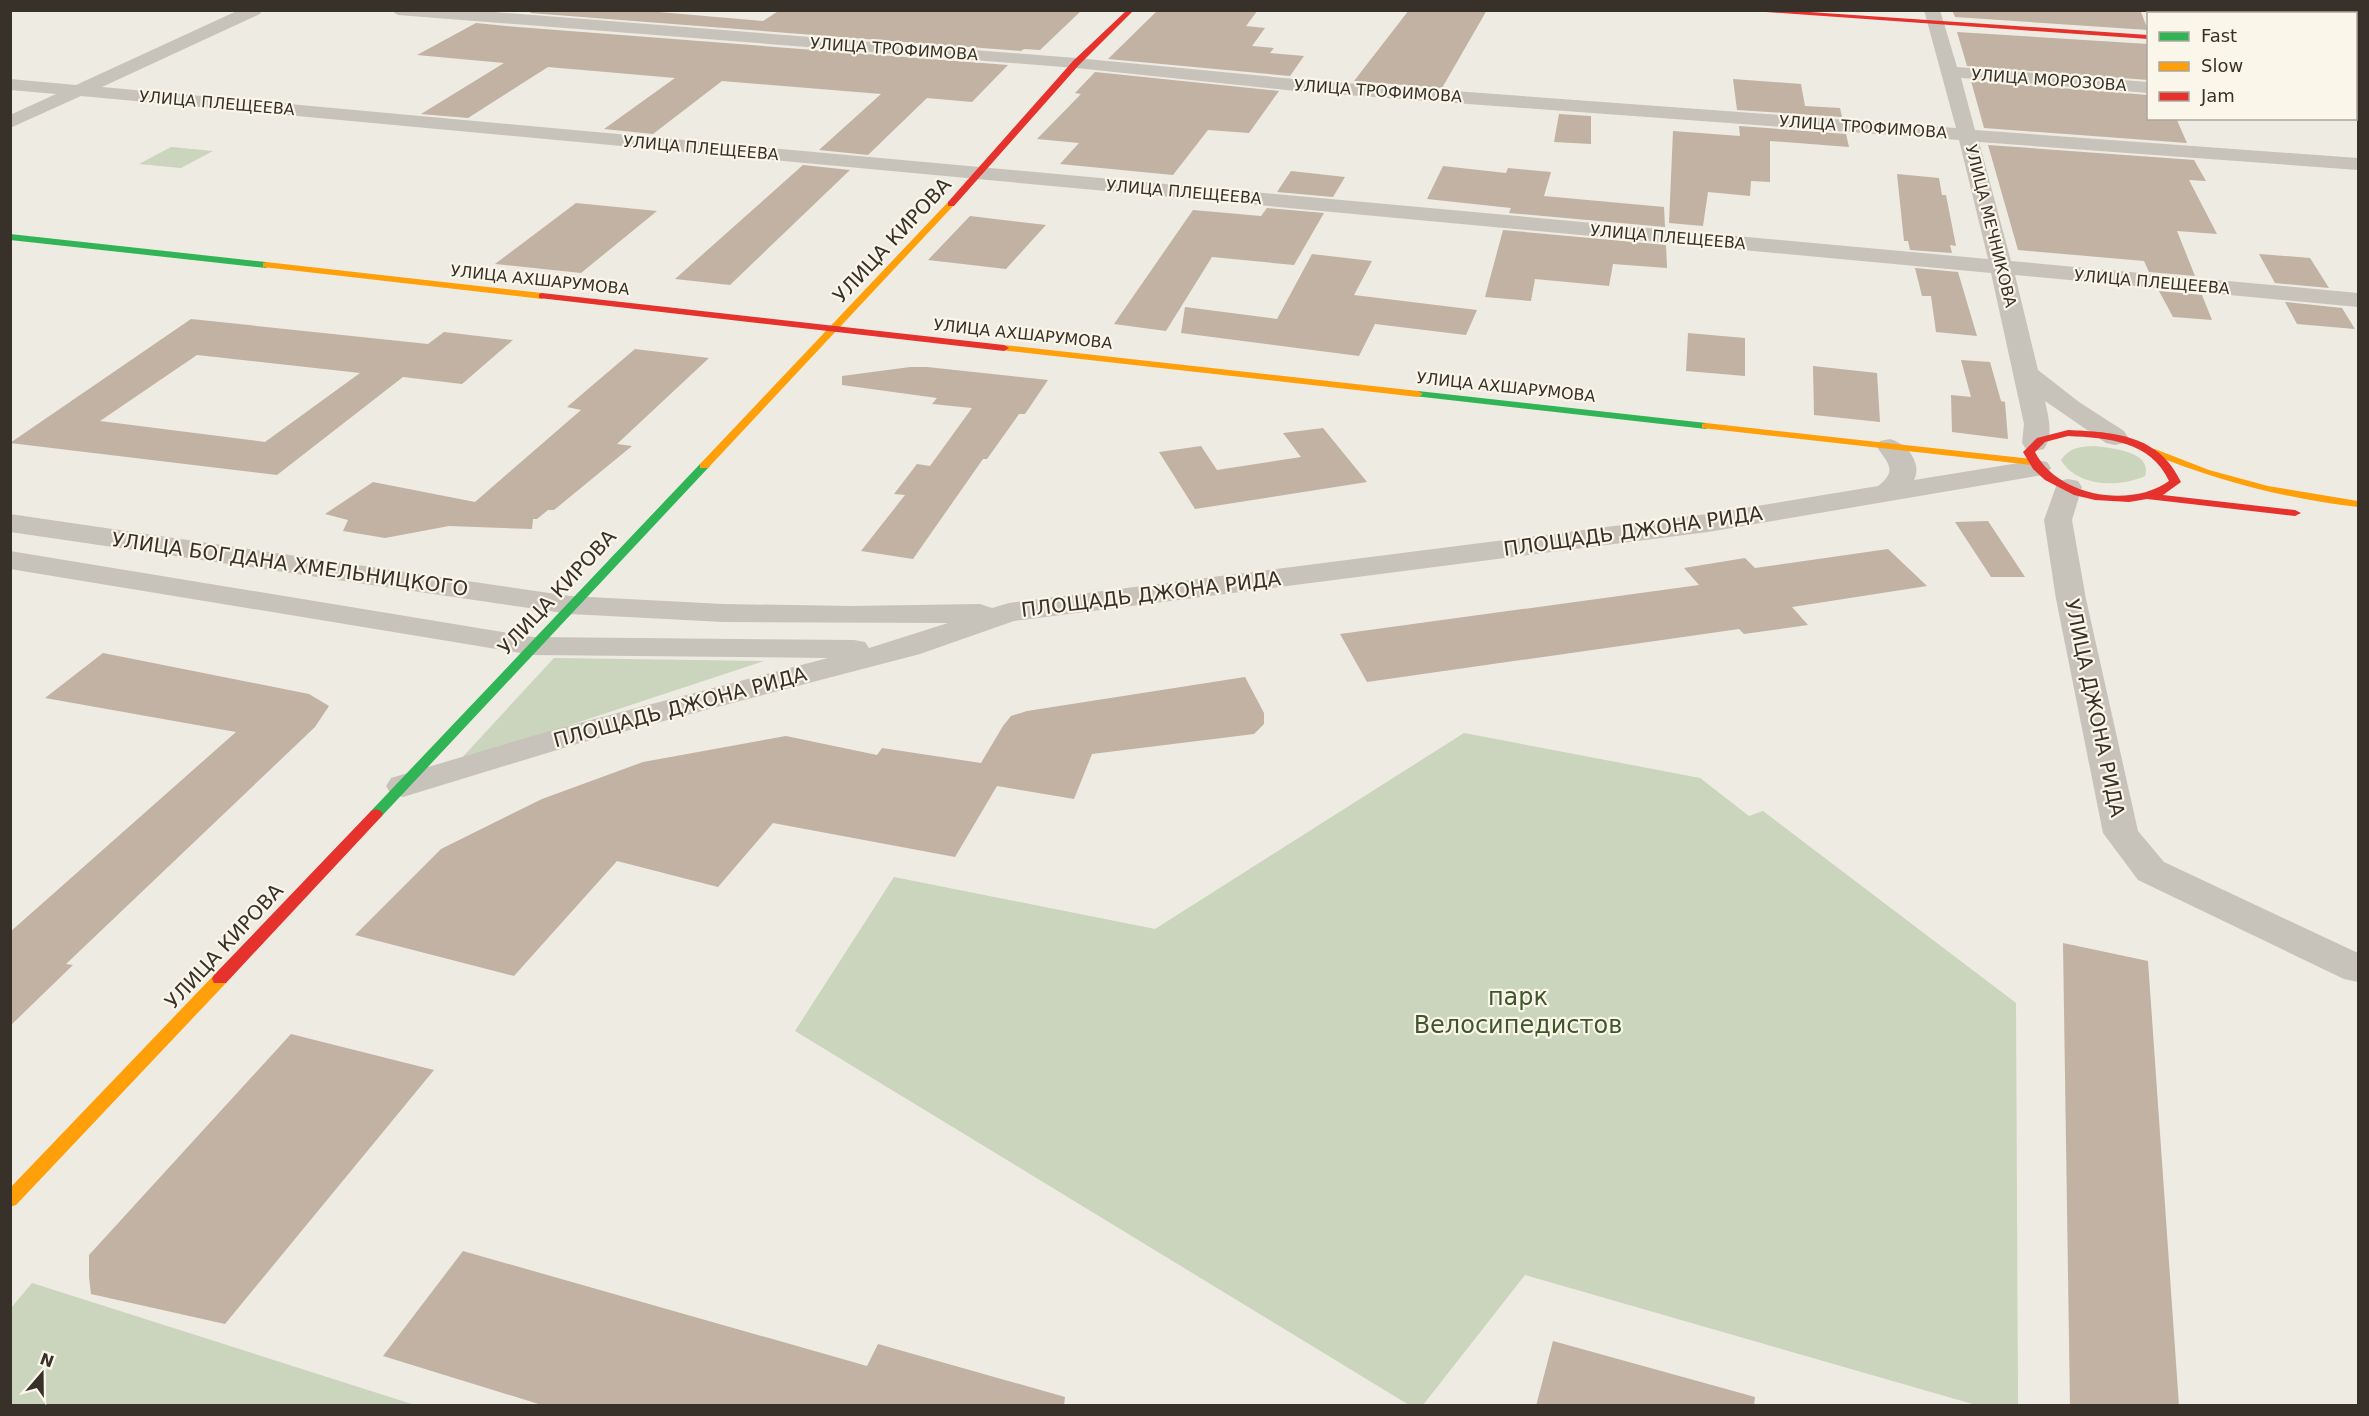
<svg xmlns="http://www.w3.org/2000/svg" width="2369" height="1416" font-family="'DejaVu Sans',sans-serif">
<rect width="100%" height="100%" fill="#eeebe2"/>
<path fill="#cbd4bc" d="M 171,147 L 213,151 L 181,168 L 139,164 Z
M 2094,446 C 2110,448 2153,451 2145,476 C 2119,488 2077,487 2061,460 C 2070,447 2080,447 2094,446 Z
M 554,658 L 764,661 L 458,762 Z
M 1464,733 L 1700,778 L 1749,816 L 1763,811 L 2016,1003 L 2018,1405 L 1976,1405 L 1525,1275 L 1423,1405 L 1409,1405 L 795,1031 L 894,877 L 1155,929 Z
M 32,1283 L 415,1405 L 11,1405 L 11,1308 Z"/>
<path fill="#c1b2a3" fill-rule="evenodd" d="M 533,10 L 636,10 L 763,21 L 780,10 L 1082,10 L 1040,50 L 1024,49 L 1021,51 L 530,13 Z
M 1158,10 L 1258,10 L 1246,26 L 1265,28 L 1252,46 L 1274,48 L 1270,53 L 1304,56 L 1290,76 L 1108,59 Z
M 1409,10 L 1487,10 L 1442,88 L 1354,81 Z
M 1952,10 L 2141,12 L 2148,30 L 1955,17 Z
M 476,23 L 506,26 L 1008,65 L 972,102 L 927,98 L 868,155 L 819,150 L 881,94 L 722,81 L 653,134 L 604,129 L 675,78 L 548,67 L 468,118 L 421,114 L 504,63 L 417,55 Z
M 1957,32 L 2148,44 L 2148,80 L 1967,66 Z
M 1095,72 L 1279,91 L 1249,133 L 1208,130 L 1173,175 L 1060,164 L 1079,143 L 1037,139 L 1081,94 L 1075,93 Z
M 1733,79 L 1801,84 L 1805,106 L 1840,108 L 1842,117 L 1737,110 Z
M 1971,81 L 2148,95 L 2148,118 L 2176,118 L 2187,143 L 1984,128 Z
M 1559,114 L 1591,116 L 1591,144 L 1554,142 Z
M 1739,126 L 1846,134 L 1849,147 L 1770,141 L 1770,182 L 1751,181 L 1750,196 L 1708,192 L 1703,226 L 1669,223 L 1673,131 L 1740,136 Z
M 1988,145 L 2194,160 L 2206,181 L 2189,180 L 2217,234 L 2177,231 L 2195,276 L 2149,272 L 2144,261 L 2018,250 Z
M 803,165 L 850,170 L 730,285 L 675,279 Z
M 1443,166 L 1506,173 L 1508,168 L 1551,172 L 1544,196 L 1664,207 L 1665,227 L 1509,213 L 1511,208 L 1427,199 Z
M 1291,171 L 1345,177 L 1333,197 L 1277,192 Z
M 1897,174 L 1939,178 L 1942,195 L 1946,195 L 1956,246 L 1950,245 L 1952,253 L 1910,250 L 1908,241 L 1904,241 Z
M 576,203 L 657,211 L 581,273 L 495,264 Z
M 1267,208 L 1324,213 L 1294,265 L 1212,257 L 1166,331 L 1114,324 L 1193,210 L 1261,216 Z
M 970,216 L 1046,225 L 1006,269 L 928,260 Z
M 1503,230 L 1666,245 L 1667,268 L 1613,264 L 1609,286 L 1535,279 L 1531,301 L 1485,297 Z
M 1312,254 L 1372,261 L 1354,295 L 1477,310 L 1466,335 L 1375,324 L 1359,356 L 1181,333 L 1185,307 L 1277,319 Z
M 2259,254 L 2310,258 L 2329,288 L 2275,283 Z
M 1915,268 L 1958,272 L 1977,336 L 1936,332 L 1931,296 L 1922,296 Z
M 2159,291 L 2202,295 L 2212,320 L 2173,317 Z
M 2285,302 L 2342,308 L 2355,329 L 2297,324 Z
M 191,319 L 428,344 L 444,332 L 513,340 L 462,384 L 403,377 L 277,475 L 10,443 ZM 197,355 L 360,373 L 265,442 L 100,421 Z
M 1688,333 L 1745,338 L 1745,376 L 1686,371 Z
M 635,349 L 709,358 L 617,444 L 632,446 L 554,510 L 548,510 L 537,519 L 533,519 L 532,529 L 449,526 L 385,538 L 343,531 L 348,520 L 325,514 L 373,482 L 475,502 L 581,410 L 567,407 Z
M 1961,360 L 1990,362 L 2001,401 L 2005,402 L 2008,439 L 1952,432 L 1951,395 L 1971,397 Z
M 1813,366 L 1877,373 L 1880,422 L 1814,415 Z
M 910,367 L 927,367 L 1048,380 L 1025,414 L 1019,414 L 987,459 L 983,459 L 913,559 L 861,551 L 905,495 L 894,494 L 917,464 L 930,466 L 972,408 L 932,404 L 937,398 L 842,385 L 842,376 Z
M 1323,428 L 1367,482 L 1195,509 L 1159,452 L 1201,446 L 1217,470 L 1301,457 L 1283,433 Z
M 1988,521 L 2025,577 L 1991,577 L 1955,522 Z
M 1888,549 L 1927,586 L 1792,607 L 1808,625 L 1744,634 L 1739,629 L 1367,682 L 1340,634 L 1699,585 L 1684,568 L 1745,558 L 1755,568 Z
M 103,653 L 309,694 L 329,706 L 315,727 L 66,964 L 73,965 L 10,1026 L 10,932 L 236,732 L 45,698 Z
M 1245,677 L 1264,713 L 1264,724 L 1254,734 L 1092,754 L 1074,799 L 997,786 L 955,857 L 773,823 L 718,887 L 617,861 L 514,976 L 355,935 L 441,849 L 542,799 L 643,762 L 786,736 L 877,755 L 882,748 L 981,763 L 1003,726 L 1011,716 L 1027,711 Z
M 2063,943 L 2148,961 L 2179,1406 L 2070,1406 Z
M 291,1034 L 434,1070 L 225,1324 L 91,1294 L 89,1277 L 89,1255 Z
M 463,1251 L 867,1366 L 878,1344 L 1065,1397 L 1064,1406 L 545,1406 L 383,1356 Z
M 1553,1341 L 1755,1397 L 1754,1406 L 1536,1406 Z"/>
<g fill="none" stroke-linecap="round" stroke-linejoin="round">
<path fill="#c7c3bb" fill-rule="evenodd" d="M 239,10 L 262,10 L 260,14 L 102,87 L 1988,259 L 1959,140 L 1305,92 L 1076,68 L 398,15 L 390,10 L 469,10 L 1076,58 L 1305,80 L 1956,128 L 1924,10 L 1940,10 L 1957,67 L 2148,82 L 2148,93 L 1961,78 L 1975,130 L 2358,158 L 2358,170 L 1979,142 L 2011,261 L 2358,293 L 2358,307 L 2015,275 L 2038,370 L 2079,402 L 2124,431 L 2128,437 L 2124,443 L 2115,445 L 2106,443 L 2045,401 C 2048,416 2054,434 2044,449 L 2035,451 L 2026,449 L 2022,443 L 2024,424 L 1991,273 L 81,96 L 10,128 L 10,115 L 56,94 L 10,90 L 10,79 L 76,85 Z
M 2356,97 L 2358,97 L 2358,109 L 2356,109 Z
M 1890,439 C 1906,443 1923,463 1914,480 L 2037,460 L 2047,462 L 2051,468 L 2047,474 L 2037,476 L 1708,532 L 1014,621 L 920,654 L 580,743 L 403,797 L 391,794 L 386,786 L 391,778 L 556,729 L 828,658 L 533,655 L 10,569 L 10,551 L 533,637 L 854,640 L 865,642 L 869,648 L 948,623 L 723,622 L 570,614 L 10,532 L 10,514 L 570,596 L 723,604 L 851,606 L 980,604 L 992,608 L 1009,603 L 1708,514 L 1878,486 C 1898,470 1888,464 1877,447 L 1880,441 Z
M 2068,479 L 2078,481 L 2082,487 L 2072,520 L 2086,599 L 2138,831 L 2164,862 L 2358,953 L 2358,982 L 2344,979 L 2138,880 L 2103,833 L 2056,599 L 2044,520 L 2058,481 Z"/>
<path fill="#30b455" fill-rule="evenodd" d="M 10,234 L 266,262 L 271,265 L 266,268 L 10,240 Z
M 1418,391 L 1706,423 L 1711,426 L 1706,429 L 1414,396 L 1414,392 Z
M 704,463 L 710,466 L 708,468 L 381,817 L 371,817 L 369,814 L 371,811 L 700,464 Z"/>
<path fill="#ff9f0a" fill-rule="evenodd" d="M 948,202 L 955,204 L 708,468 L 700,468 L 700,464 Z
M 266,262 L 542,293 L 547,296 L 542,299 L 263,267 L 263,263 Z
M 1004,345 L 1418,391 L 1423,394 L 1418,397 L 1000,350 L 1000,346 Z
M 1706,423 L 2032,459 L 2038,462 L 2032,465 L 1702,428 L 1702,424 Z
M 2155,449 L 2209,470 L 2268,486 L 2358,501 L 2358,507 C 2287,499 2218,481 2151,454 L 2149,452 Z
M 220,973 L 226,975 L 228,979 L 226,983 L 16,1205 L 10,1207 L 10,1188 L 214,975 Z"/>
<path fill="#e5322d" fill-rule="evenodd" d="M 1127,10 L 1134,10 L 1079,65 L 954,206 L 948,206 L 948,202 L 1073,61 Z
M 1739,10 L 1780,10 L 2148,35 L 2148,39 Z
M 2356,49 L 2358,49 L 2358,53 L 2356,53 Z
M 542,293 L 1004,345 L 1009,348 L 1004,351 L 539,298 L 539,294 Z
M 2068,430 C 2115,432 2159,435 2181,482 L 2163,495 L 2295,510 L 2301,513 L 2295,516 L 2147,499 L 2129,502 L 2095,500 L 2074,495 L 2045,480 L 2033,469 L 2023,452 L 2037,438 ZM 2068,436 C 2108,438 2151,441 2169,481 C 2130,509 2057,496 2035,452 L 2045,442 Z
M 376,809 L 381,811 L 383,814 L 381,817 L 226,983 L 214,983 L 212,979 L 214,975 L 371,811 Z"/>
</g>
<g text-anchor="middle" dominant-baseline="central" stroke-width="4.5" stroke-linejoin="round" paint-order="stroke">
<g font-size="16" fill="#383129" stroke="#faf6ea">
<text transform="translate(894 49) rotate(4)">УЛИЦА ТРОФИМОВА</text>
<text transform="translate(2049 80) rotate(4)">УЛИЦА МОРОЗОВА</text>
<text transform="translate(1378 91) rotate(4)">УЛИЦА ТРОФИМОВА</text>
<text transform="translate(217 103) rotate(5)">УЛИЦА ПЛЕЩЕЕВА</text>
<text transform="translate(1863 127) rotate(4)">УЛИЦА ТРОФИМОВА</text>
<text transform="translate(701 148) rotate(5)">УЛИЦА ПЛЕЩЕЕВА</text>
<text transform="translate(1184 192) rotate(5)">УЛИЦА ПЛЕЩЕЕВА</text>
<text transform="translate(1991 226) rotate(76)">УЛИЦА МЕЧНИКОВА</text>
<text transform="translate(1668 237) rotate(5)">УЛИЦА ПЛЕЩЕЕВА</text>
<text transform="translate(540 280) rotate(6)">УЛИЦА АХШАРУМОВА</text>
<text transform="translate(2152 282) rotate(5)">УЛИЦА ПЛЕЩЕЕВА</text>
<text transform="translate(1023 334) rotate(6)">УЛИЦА АХШАРУМОВА</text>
<text transform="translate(1506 387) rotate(6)">УЛИЦА АХШАРУМОВА</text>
</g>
<g font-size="20" fill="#383129" stroke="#faf6ea">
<text transform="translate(892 240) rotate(-47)">УЛИЦА КИРОВА</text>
<text transform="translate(1633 531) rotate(-8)">ПЛОЩАДЬ ДЖОНА РИДА</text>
<text transform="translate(290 564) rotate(8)">УЛИЦА БОГДАНА ХМЕЛЬНИЦКОГО</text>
<text transform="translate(557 592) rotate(-47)">УЛИЦА КИРОВА</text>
<text transform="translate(1151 594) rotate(-7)">ПЛОЩАДЬ ДЖОНА РИДА</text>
<text transform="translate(680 707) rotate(-15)">ПЛОЩАДЬ ДЖОНА РИДА</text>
<text transform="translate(2095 708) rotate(78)">УЛИЦА ДЖОНА РИДА</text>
<text transform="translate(224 946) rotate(-47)">УЛИЦА КИРОВА</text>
</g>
<g font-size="24" fill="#3f562c" stroke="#faf6ea">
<text x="1518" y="997">парк<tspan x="1518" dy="28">Велосипедистов</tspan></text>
</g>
</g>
<rect width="2369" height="1416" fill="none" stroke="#383129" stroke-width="24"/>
<rect x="2147" y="12" width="210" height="108" fill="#faf6ea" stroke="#aca79d" stroke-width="1.5"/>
<rect x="2159" y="32" width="30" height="9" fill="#30b455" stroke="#aca79d" stroke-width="1.5"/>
<text x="2201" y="42" font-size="18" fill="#383129">Fast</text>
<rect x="2159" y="62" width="30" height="9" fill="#ff9f0a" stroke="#aca79d" stroke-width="1.5"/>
<text x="2201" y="72" font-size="18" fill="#383129">Slow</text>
<rect x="2159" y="92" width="30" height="9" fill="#e5322d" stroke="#aca79d" stroke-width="1.5"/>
<text x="2201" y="102" font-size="18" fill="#383129">Jam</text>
<g transform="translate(42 1374) rotate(20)" stroke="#faf6ea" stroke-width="4.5" paint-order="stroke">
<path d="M0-4.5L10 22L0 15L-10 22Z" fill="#383129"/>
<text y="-9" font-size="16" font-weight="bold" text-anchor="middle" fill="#383129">N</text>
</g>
</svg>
